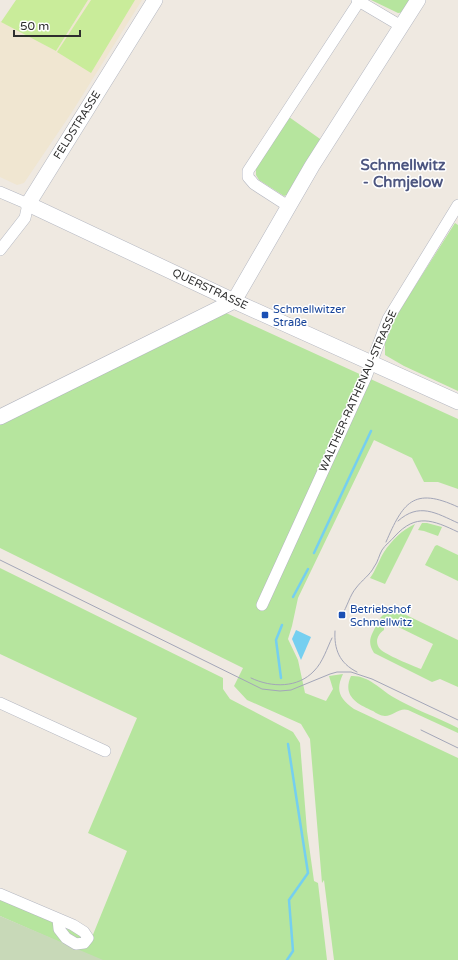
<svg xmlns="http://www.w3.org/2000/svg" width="458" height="960" font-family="'Varela Round',sans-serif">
<rect width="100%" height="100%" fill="#efe9e1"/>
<path fill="#f0e6d1" d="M 88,0 L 142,0 L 72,112 L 24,183 L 17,185 L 0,177 L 0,21 L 56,51 Z"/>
<path fill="#b6e59e" d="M 371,0 L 413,0 L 405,12 L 398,13 Z
M 289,117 L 323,141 L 289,194 L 284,196 L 259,180 L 256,175 L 256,167 Z
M 455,223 L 458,225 L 458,391 L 404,366 L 385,355 L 385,340 L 391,324 Z
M 224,312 L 458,419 L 458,489 L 438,482 L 424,482 L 412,458 L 374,440 L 298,598 L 292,626 L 288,639 L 298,660 L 305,693 L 326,701 L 333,689 L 329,676 L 343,674 C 335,691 340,699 354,709 L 458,758 L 458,960 L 334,960 L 324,880 L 322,883 L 310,739 L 301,724 L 247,700 L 234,686 L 243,668 L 0,548 L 0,424 Z
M 422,523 L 427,523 L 442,527 L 438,536 L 424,531 L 418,530 Z
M 415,524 L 385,584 L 370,578 C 376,570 379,560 384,552 C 392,540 402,530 415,524 Z
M 437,545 L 458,555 L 458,581 L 425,565 L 435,546 Z
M 0,568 L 223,678 L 223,689 L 230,699 L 293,732 L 300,743 L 307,831 L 314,881 L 318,883 L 327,960 L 100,960 L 0,916 L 0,899 L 92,937 L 127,851 L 88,833 L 137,718 L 0,654 Z
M 387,611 L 394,611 L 402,613 L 458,640 L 458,687 L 440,679 L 432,682 L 374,653 C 366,640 372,635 378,622 L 384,625 L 384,630 C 378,634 374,642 380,649 C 386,655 411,665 421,669 L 433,644 L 380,618 Z
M 351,676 C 368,675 380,689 393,697 C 413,709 437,717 458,728 L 458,733 L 408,710 C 400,707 393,716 385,716 C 381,716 376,713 373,711 C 357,704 342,696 351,676 Z"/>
<path fill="#c8d9b8" d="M 0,916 L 103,960 L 0,960 Z"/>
<path fill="#c9ec9a" d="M 16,0 L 88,0 L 56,51 L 1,22 Z
M 91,0 L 135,0 L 91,73 L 57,52 Z"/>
<path fill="#75cff0" d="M 296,630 L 311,637 L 301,660 L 292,639 Z"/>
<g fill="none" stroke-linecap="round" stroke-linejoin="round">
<path stroke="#75cff0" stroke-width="2.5" d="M 314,553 L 371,431
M 293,597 L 308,569
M 281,678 L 276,640 L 282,625
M 287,960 L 293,951 L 289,900 L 308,873 L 288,744"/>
<defs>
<path id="street" d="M 357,0 L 401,26
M 0,192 L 28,204 L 25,218 L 0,250
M 288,206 L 254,184 L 248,177 L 248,171 L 360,0
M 262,605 L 366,377 L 388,319 L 458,205
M 0,703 L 105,751
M 0,894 L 73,925 L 84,932 L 88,938 L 84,943 L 76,944 L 66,938 L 59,929 L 58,919"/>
<path id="secondary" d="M 155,0 L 28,204 L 234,301 L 458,402
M 0,417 L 234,301 L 312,166 L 418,0"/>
</defs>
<use href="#street" stroke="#b4b7c1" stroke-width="12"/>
<use href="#secondary" stroke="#b4b7c1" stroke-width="16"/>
<use href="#street" stroke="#fff" stroke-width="11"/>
<use href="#secondary" stroke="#fff" stroke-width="15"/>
<path stroke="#a3a6b8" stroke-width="1" d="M 398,521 C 419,502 436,513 458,523
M 386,542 C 403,503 413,486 458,507
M 0,560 L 262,689 L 280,691 L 291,690 L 330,674 L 337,672 L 351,672 L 372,679 L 458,720
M 342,615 C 347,607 350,595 356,588 C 362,580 370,575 374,567 C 378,562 379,555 382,550 C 385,545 391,541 395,536 C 416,513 433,520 458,532
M 335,631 C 334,649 339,663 357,672
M 251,678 C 272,688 298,688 314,671 C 323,662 327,648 332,638
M 421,730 L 458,748"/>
</g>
<g fill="#1a4fb4" stroke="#fff" stroke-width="1.5">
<rect x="261" y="311" width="8" height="8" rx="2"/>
<rect x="338" y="611" width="8" height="8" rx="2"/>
</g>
<g text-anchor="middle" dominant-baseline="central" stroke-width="3" stroke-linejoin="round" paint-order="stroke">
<g font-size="11" fill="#2e2e2e" stroke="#fff">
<text transform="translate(77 125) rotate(-58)">FELDSTRASSE</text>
<text transform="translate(210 289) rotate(25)">QUERSTRASSE</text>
<text transform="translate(358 391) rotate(-66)">WALTHER-RATHENAU-STRASSE</text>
</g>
<g font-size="11" fill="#164399" stroke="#fff" text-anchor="start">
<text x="273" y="309">Schmellwitzer<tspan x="273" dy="13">Straße</tspan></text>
<text x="350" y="609">Betriebshof<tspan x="350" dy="13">Schmellwitz</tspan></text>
</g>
<g font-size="15" font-weight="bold" fill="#4d5680" stroke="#fff">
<text x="403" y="165">Schmellwitz<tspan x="403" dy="17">- Chmjelow</tspan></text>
</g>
</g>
<path d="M14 30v6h66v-6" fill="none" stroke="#2e2e2e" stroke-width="2"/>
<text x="20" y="30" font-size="12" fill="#2e2e2e" stroke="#ffffff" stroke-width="3" paint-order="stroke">50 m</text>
</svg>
